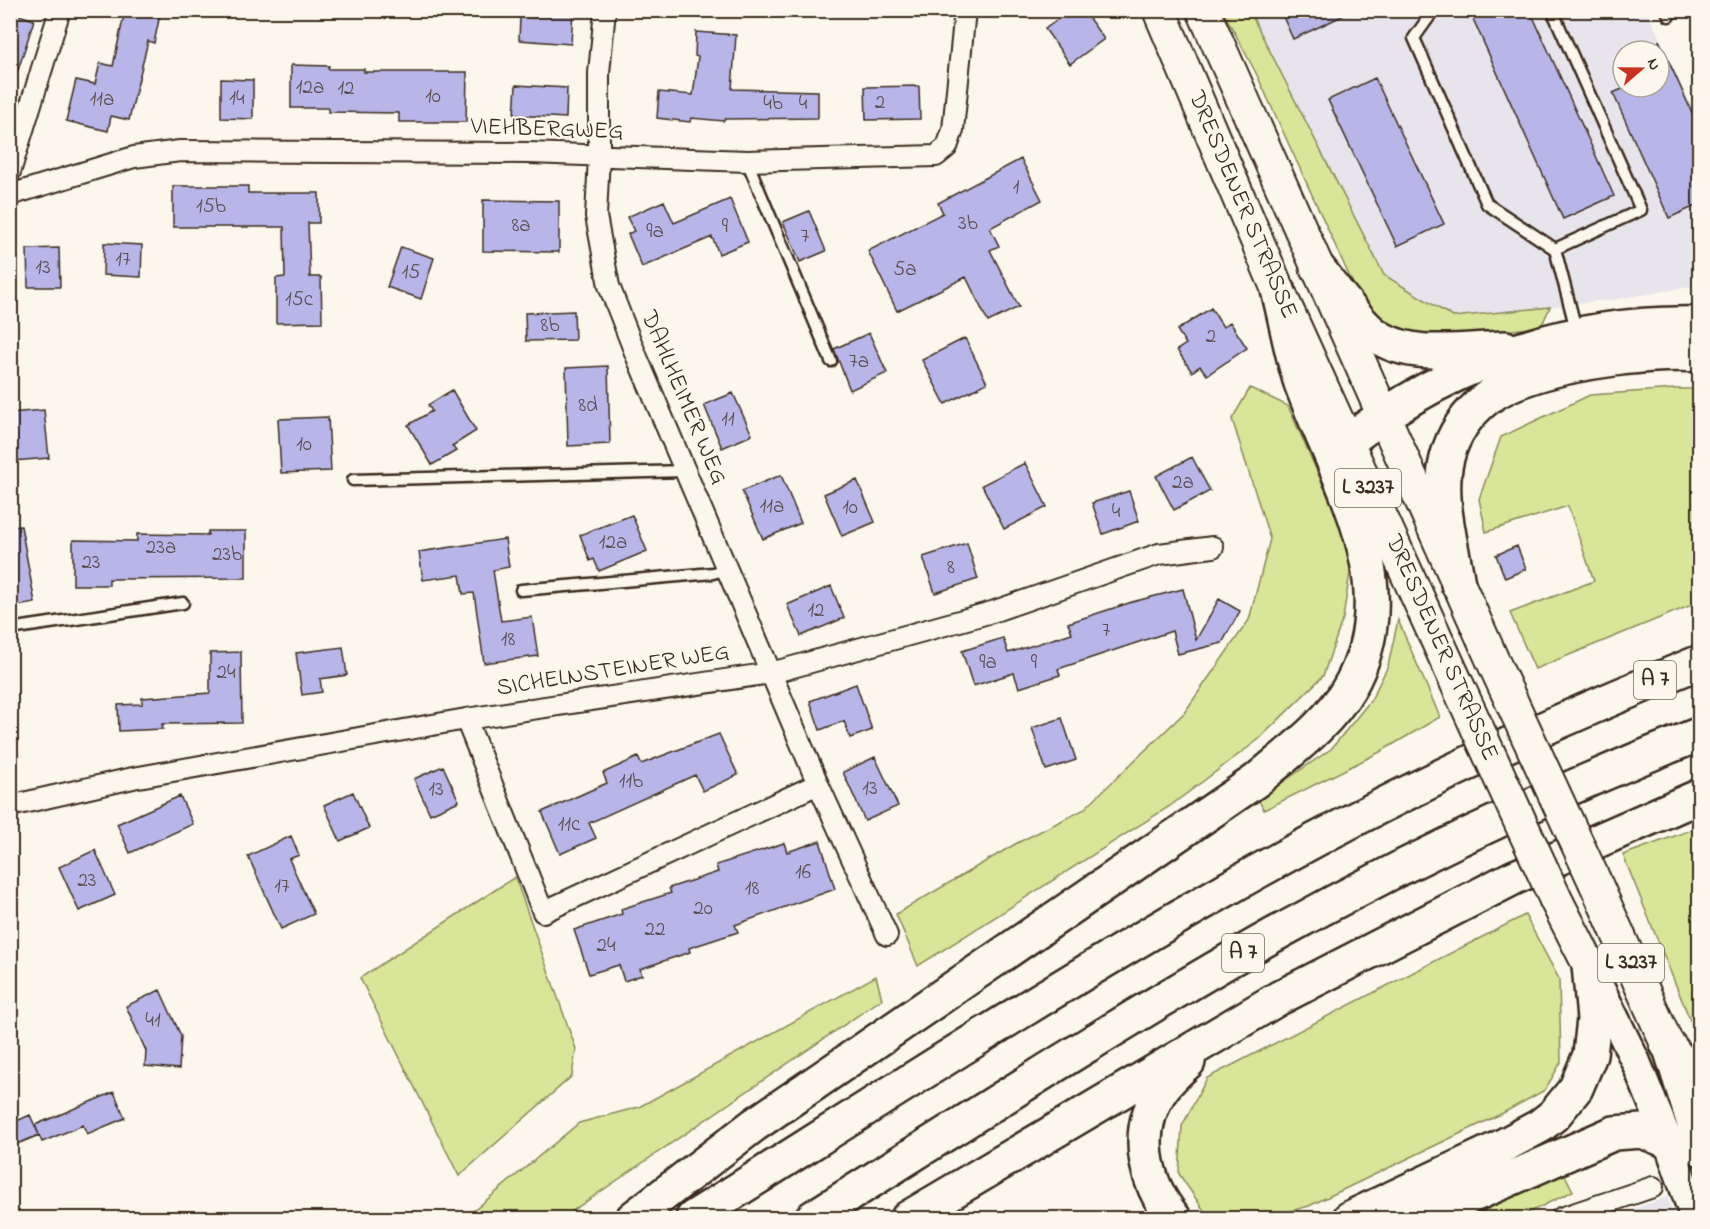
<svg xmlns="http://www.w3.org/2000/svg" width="1710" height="1229" font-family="'Indie Flower',sans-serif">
<rect width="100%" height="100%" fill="#fbf7ec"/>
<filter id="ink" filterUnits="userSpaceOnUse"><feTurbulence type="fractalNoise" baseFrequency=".0167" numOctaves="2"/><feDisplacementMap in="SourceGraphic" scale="12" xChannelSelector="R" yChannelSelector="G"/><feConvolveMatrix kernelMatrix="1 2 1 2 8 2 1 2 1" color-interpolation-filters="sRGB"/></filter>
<g filter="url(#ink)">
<path fill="#e7e4eb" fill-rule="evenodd" d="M 1264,10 L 1647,11 L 1699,123 L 1699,285 L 1618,299 L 1453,317 L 1384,275 L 1252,16 ZM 1623,51 L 1659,51 L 1659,87 L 1623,87 Z
M 1667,1197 L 1674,1218 L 1611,1218 Z"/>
<path fill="#d9e598" stroke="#8a885b" stroke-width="1.5" d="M 1223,11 L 1264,11 L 1252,16 L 1384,275 L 1453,317 L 1550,307 L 1541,327 L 1418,340 L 1372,316 L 1353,284 L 1256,73 Z
M 1250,388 L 1288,406 L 1353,553 L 1343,618 L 1323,676 L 1258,740 L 1170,806 L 918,966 L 896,914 L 1017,843 L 1083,810 L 1184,713 L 1249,620 L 1270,539 L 1232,419 Z
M 1675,389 L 1699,389 L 1699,602 L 1535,669 L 1510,613 L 1594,581 L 1568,506 L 1486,532 L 1479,499 L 1501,437 L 1590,395 Z
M 1398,620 L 1440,717 L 1380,752 L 1264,810 L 1258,799 L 1331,749 L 1371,700 L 1388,666 Z
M 1699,827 L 1700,827 L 1699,1042 L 1623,855 Z
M 515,877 L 576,1049 L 572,1076 L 459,1176 L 360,978 Z
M 1525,915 L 1559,979 L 1561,1062 L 1545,1090 L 1503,1113 L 1309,1206 L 1265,1218 L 1236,1218 L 1205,1212 L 1179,1174 L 1182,1126 L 1207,1078 Z
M 876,976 L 882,999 L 562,1218 L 465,1218 L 579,1123 L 639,1107 Z
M 1562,1169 L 1573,1191 L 1518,1218 L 1457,1218 Z"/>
<path fill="#b8b6e8" stroke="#3b2a1e" stroke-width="1.5" d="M 125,10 L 161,10 L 154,43 L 148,41 L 129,120 L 111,116 L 108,131 L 66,121 L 76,80 L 95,84 L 100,63 L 113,66 Z
M 536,10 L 573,10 L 571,44 L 519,40 L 520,17 L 535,18 Z
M 1070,10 L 1083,10 L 1104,39 L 1070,64 L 1045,29 Z
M 1280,10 L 1355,10 L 1293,39 Z
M 1469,10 L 1530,10 L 1614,196 L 1563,219 Z
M 10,12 L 34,20 L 15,80 L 10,79 Z
M 696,32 L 736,35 L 732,89 L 818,91 L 818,118 L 725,119 L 724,121 L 691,118 L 690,122 L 657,118 L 659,92 L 693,95 L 698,57 L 695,56 Z
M 1659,40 L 1700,130 L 1700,204 L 1669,218 L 1613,93 L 1627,87 L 1659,87 Z
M 291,65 L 329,66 L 328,69 L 364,69 L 364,72 L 467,72 L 466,122 L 399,122 L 399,113 L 328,112 L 328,108 L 291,108 Z
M 1375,78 L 1444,224 L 1397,246 L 1328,100 Z
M 221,79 L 253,80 L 253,119 L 221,118 Z
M 516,85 L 567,88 L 566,118 L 514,115 Z
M 919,86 L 920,119 L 866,120 L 865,87 Z
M 1021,159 L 1042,200 L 990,228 L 999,246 L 990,250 L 1019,307 L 988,322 L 966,277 L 897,311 L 868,251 L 943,213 L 938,203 Z
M 173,186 L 248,186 L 248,193 L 319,193 L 319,223 L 308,223 L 310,277 L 321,277 L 322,322 L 276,323 L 276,278 L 285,277 L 284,227 L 173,227 Z
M 730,199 L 748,242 L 719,254 L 712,237 L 642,267 L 628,234 L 634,231 L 627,217 L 664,201 L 674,223 Z
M 483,200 L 559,201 L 559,252 L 483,251 Z
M 809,211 L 826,251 L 800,262 L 783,222 Z
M 104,243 L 142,245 L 141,277 L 103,275 Z
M 401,247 L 434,258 L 421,299 L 387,287 Z
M 59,248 L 60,287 L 28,287 L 27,249 Z
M 1211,308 L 1223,327 L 1230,322 L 1247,348 L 1207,375 L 1200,366 L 1192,372 L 1177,350 L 1186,344 L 1177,330 Z
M 574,311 L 575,340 L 526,341 L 525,313 Z
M 869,333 L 887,373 L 850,390 L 834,349 Z
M 965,338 L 987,383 L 945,404 L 922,360 Z
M 608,366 L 610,444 L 568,446 L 566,368 Z
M 452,390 L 476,431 L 452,446 L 456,451 L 432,465 L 408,425 L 432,411 L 428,405 Z
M 733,393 L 752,435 L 722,448 L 704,405 Z
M 44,410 L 49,458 L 13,461 L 10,413 Z
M 328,417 L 331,471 L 281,473 L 278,419 Z
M 1192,457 L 1210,491 L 1174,510 L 1156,476 Z
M 1025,463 L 1047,507 L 1004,529 L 982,485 Z
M 781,475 L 801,523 L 763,539 L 742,491 Z
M 857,480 L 875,522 L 842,536 L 824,494 Z
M 1129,491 L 1139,521 L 1103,534 L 1092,503 Z
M 632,515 L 647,551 L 599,571 L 594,559 L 590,561 L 580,535 Z
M 21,526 L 35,603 L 10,607 L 10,527 Z
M 208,531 L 246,531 L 246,578 L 109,579 L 109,585 L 73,585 L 73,540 L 137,541 L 137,534 L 208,535 Z
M 505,539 L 509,567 L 493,570 L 501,621 L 532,617 L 538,656 L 484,663 L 474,593 L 463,594 L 460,575 L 423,580 L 419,552 Z
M 967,543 L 978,579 L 935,593 L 923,557 Z
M 1517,546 L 1526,569 L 1505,578 L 1496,555 Z
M 831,586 L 844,618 L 801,636 L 787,605 Z
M 1183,589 L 1196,640 L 1219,599 L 1240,611 L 1222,643 L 1178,654 L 1172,631 L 1058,669 L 1060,675 L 1019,688 L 1014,673 L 973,686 L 962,651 L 1003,638 L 1008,653 L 1072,633 L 1068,623 L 1132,602 Z
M 343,647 L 347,675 L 320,679 L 322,692 L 302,695 L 296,653 Z
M 241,652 L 242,723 L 162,724 L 163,729 L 119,731 L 118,705 L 142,704 L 142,698 L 210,693 L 210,653 Z
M 856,684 L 872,730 L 850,738 L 844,721 L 820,730 L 810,701 Z
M 1062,718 L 1076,760 L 1046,770 L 1032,728 Z
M 719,734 L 738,775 L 703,791 L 695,775 L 589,823 L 596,838 L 560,854 L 542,812 L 607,783 L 603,773 L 638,757 L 641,764 Z
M 875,757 L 898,806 L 865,821 L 843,772 Z
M 443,766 L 459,801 L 430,814 L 414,779 Z
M 353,792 L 369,828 L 340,841 L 324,805 Z
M 180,796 L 193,824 L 130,853 L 117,824 Z
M 291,836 L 299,855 L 289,859 L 314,914 L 281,929 L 248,856 Z
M 820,841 L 835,889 L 735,925 L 738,932 L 689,948 L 690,952 L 640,969 L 642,975 L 624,981 L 619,965 L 589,974 L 574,930 L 622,914 L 621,909 L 671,893 L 669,888 L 718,872 L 716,865 L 784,843 L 787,852 Z
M 95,850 L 115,895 L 79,911 L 59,867 Z
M 160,990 L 181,1036 L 179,1069 L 145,1066 L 146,1051 L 126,1006 Z
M 114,1092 L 125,1118 L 87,1134 L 83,1125 L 42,1142 L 35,1125 Z
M 30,1115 L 39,1135 L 10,1147 L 10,1124 Z"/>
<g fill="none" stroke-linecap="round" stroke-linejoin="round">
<defs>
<path id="service" d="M 1434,10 L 1414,38 L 1487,204 L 1555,249 L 1641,210 L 1552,10
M 1667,10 L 1669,16
M 747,161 L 831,361
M 1555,249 L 1577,333
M 353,480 L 685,471
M 521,590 L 713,573 L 727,569
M 10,629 L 183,603"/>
<path id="minor" d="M 605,10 L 599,73 L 599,156 L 596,216 L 609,286 L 636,355 L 818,784 L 887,935
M 10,172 L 60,10
M 10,195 L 134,157 L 180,151 L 529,153 L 747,161 L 936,156 L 947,147 L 953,130 L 965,10
M 466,719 L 543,912 L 818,784
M 10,806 L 133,778 L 466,719 L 771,673 L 992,612 L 1159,554 L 1213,547
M 1561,1218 L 1653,1187"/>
<path id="secondary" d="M 1592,972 L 1636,1062 L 1668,1141 L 1695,1218
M 1668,1050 L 1700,1151"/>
<path id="primary" d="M 1159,10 L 1278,290 L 1458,686
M 1203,10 L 1496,668
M 1595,882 L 1667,1044
M 1556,900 L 1589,965"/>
<path id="motorway" d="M 1317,267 C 1333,287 1349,310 1367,328 C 1401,362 1462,349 1505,348
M 1347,442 C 1450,362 1569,321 1700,324
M 1458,584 C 1452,545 1437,497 1447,458 C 1453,434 1468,413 1487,398 C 1532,365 1644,351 1700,355
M 1667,1044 L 1700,1086
M 633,1218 L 754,1125 L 1257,780 C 1289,752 1327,726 1349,688 C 1408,586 1336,479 1301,383 C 1291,353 1286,320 1278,290
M 693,1218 C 868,1108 1041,995 1220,893 C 1373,804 1535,729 1700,662
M 812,1218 C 959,1126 1104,1032 1254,946 C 1396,866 1548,794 1700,734
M 908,1218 L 1279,998 L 1513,878 L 1700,796
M 1174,1218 C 1144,1182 1133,1130 1162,1089 C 1169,1079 1179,1070 1188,1062
M 1350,1218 L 1497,1149 L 1540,1126 L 1554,1115 L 1576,1088 L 1590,1055 L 1594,1019 L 1589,965
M 1421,1218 L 1614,1133 L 1642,1131 L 1668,1141"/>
</defs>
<use href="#service" stroke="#3b2a1e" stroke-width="15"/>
<use href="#minor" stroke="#3b2a1e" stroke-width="24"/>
<use href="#secondary" stroke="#3b2a1e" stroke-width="33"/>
<use href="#primary" stroke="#3b2a1e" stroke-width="36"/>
<use href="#motorway" stroke="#3b2a1e" stroke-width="38"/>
<use href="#service" stroke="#fbf7ec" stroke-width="10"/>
<use href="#minor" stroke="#fbf7ec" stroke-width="20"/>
<use href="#secondary" stroke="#fbf7ec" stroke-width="28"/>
<use href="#primary" stroke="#fbf7ec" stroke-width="32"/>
<use href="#motorway" stroke="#fbf7ec" stroke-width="33"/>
<defs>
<path id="primary-bridge" d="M 1496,668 L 1595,882
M 1458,686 L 1556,900"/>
</defs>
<use href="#primary-bridge" stroke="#3b2a1e" stroke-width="36" stroke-linecap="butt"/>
<use href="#primary-bridge" stroke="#fbf7ec" stroke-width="32"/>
</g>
</g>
<g text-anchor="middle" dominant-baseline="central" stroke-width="4.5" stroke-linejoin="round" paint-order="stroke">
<g font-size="21" fill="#5a4d50">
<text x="310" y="88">12a</text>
<text x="346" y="89">12</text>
<text x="433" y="97">10</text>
<text x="237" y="99">14</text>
<text x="102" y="100">11a</text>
<text x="880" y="103">2</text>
<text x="773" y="104">4b</text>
<text x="803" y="104">4</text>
<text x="1016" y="188">1</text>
<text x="211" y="207">15b</text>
<text x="968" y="224">3b</text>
<text x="521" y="226">8a</text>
<text x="725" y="227">9</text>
<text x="655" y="232">9a</text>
<text x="805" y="237">7</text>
<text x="123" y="260">17</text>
<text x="43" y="268">13</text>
<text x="905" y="270">5a</text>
<text x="411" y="273">15</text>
<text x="299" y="300">15c</text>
<text x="550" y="326">8b</text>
<text x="1211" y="337">2</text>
<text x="859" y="362">7a</text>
<text x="588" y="406">8d</text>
<text x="728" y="420">11</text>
<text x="304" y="445">10</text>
<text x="1183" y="483">2a</text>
<text x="772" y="507">11a</text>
<text x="850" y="508">10</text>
<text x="1116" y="512">4</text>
<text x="613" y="543">12a</text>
<text x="161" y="548">23a</text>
<text x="227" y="555">23b</text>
<text x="91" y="563">23</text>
<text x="951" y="568">8</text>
<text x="816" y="611">12</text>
<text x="1106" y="631">7</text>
<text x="508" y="640">18</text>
<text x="988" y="663">9a</text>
<text x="1034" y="663">9</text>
<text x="226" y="673">24</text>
<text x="631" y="782">11b</text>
<text x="870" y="789">13</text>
<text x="436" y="790">13</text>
<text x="569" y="825">11c</text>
<text x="803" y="873">16</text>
<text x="87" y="881">23</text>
<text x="282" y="887">17</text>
<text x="752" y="889">18</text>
<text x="703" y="909">20</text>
<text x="655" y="930">22</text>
<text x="606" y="946">24</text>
<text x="153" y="1021">41</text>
</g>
<g fill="#fbf7ec" stroke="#75685c" stroke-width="1.5">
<rect x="1335" y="469" width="66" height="38" rx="4.5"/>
<rect x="1634" y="661" width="42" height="38" rx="4.5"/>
<rect x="1222" y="934" width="42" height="38" rx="4.5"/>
<rect x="1598" y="944" width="66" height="38" rx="4.5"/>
</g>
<g font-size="22" font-weight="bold" fill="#3b2a1e">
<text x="1368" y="488">L 3237</text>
<text x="1655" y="680">A 7</text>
<text x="1243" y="953">A 7</text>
<text x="1631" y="963">L 3237</text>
</g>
<g font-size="24" fill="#3b2a1e" stroke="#fbf7ec">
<text transform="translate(547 130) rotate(2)">VIEHBERGWEG</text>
<text transform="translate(1242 205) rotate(67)">DRESDENER STRASSE</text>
<text transform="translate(683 398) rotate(67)">DAHLHEIMER WEG</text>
<text transform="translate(1441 648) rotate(66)">DRESDENER STRASSE</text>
<text transform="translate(613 671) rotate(-9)">SICHELNSTEINER WEG</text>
</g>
</g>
<rect width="1710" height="1229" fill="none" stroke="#fbf7ec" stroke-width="36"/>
<rect x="18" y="18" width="1674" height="1193" fill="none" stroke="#3b2a1e" stroke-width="2" filter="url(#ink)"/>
<g transform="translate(1641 69) rotate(70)"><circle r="28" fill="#fbf7ec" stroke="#aea59a" stroke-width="1.5"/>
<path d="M0-4.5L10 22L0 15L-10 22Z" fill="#c8321e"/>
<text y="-9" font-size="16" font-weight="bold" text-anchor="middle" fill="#3b2a1e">N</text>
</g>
</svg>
